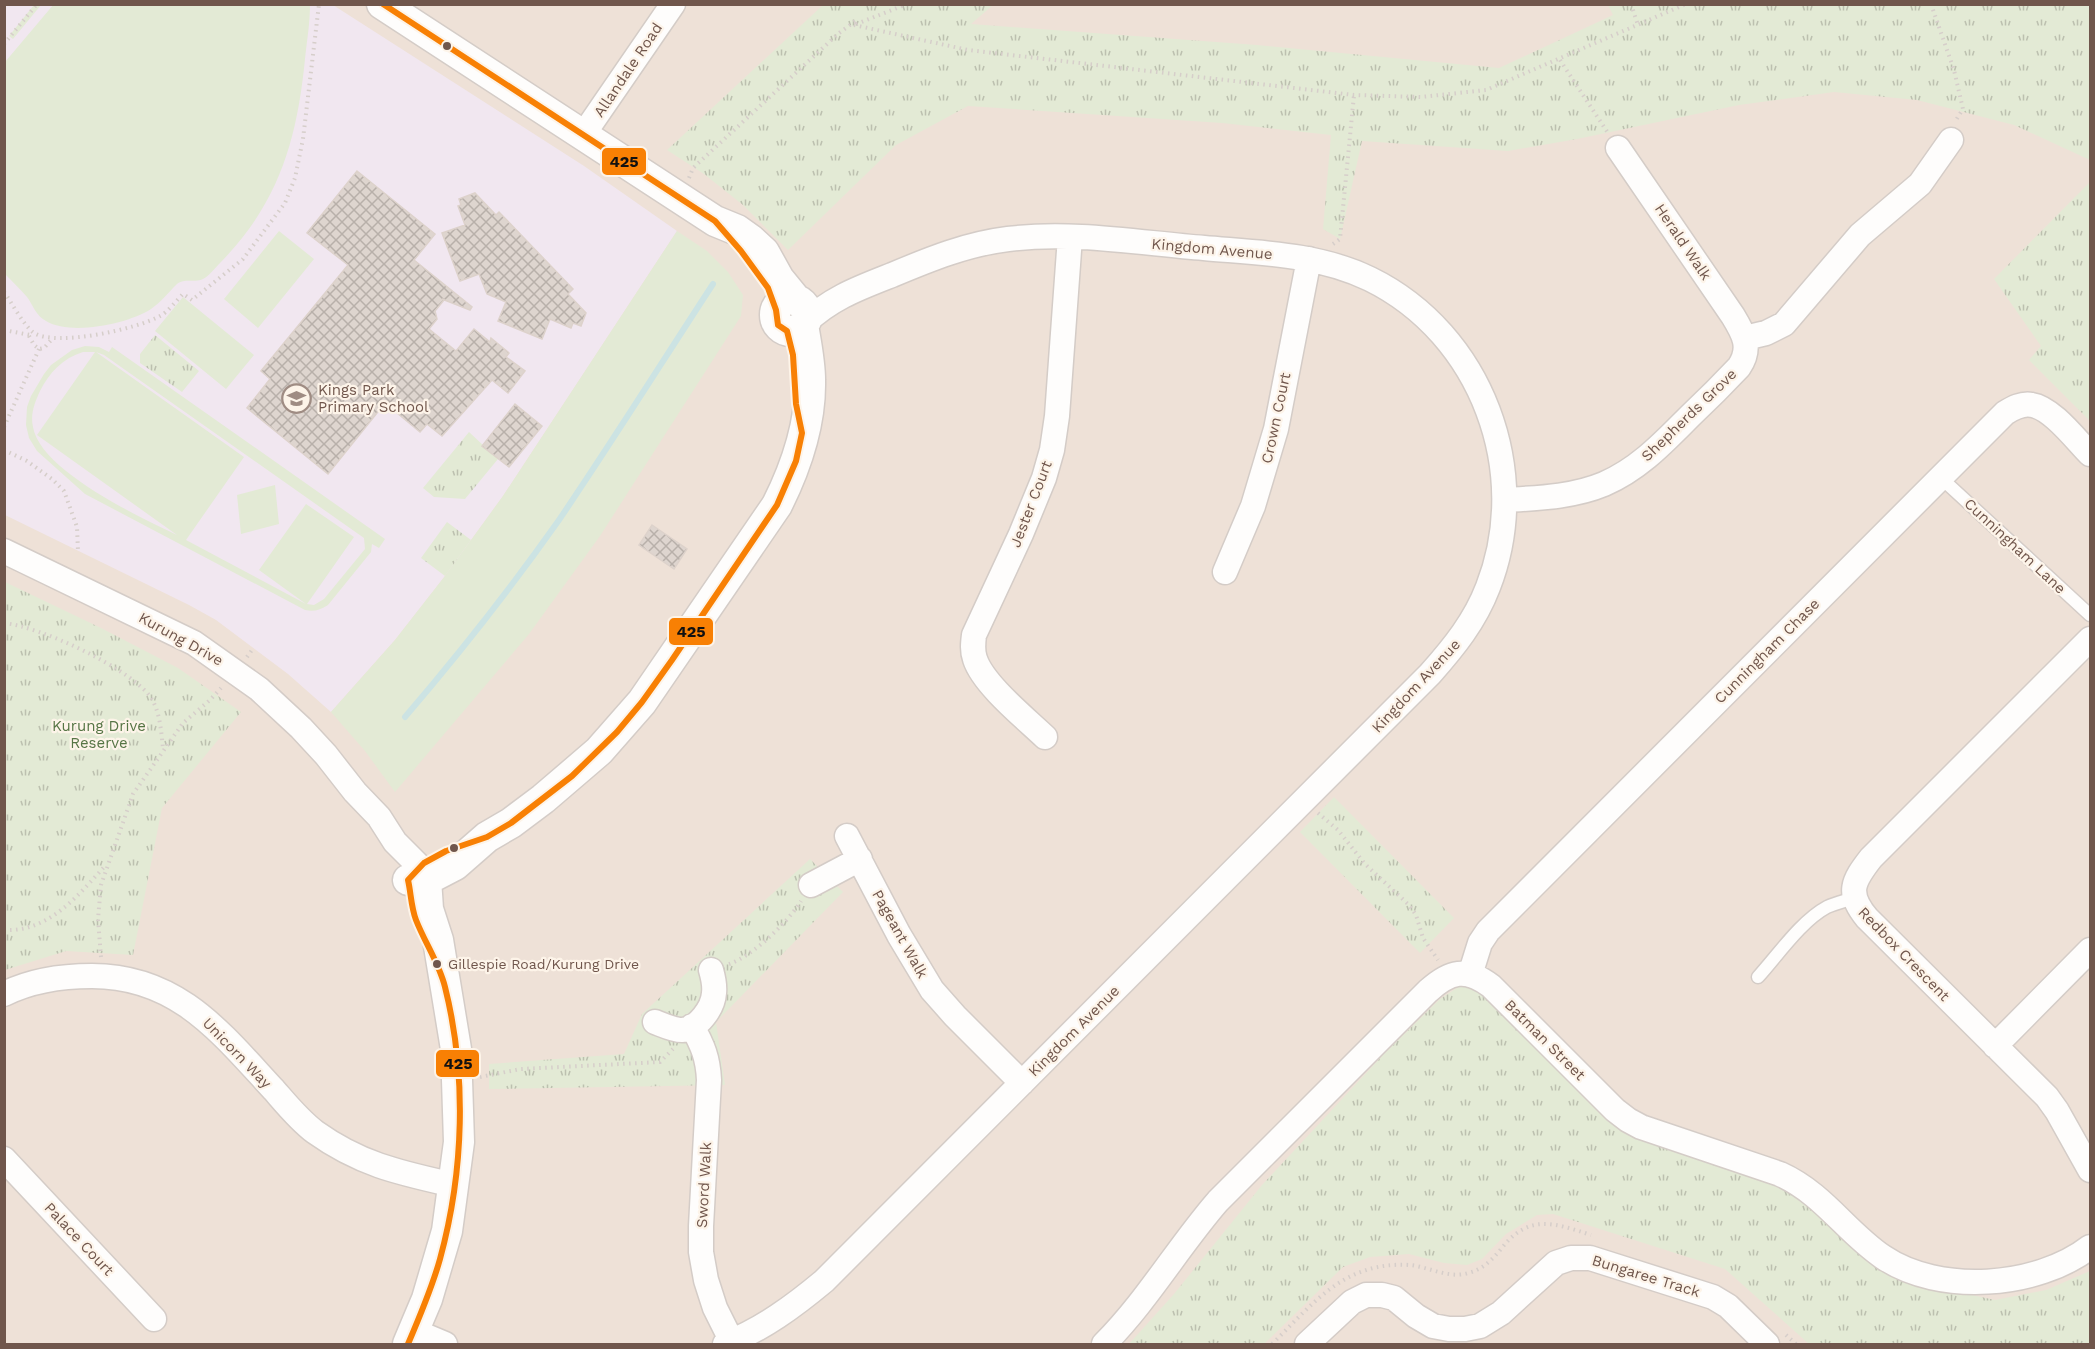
<svg xmlns="http://www.w3.org/2000/svg" width="2095" height="1349" font-family="'Work Sans',sans-serif">
<defs>
<pattern id="park-tufts" width="24" height="20" patternUnits="userSpaceOnUse" patternTransform="scale(1.5)"><rect width="24" height="20" fill="#e3ead5"/><path d="M3 7l-1-3M5 7V3M7 7l1-3M15 17l-1-3M17 17v-4M19 17l1-3" fill="none" stroke="#bcc0af"/></pattern>
<pattern id="building-cross-hatch" width="8" height="8" patternUnits="userSpaceOnUse" patternTransform="scale(1.5)"><rect width="8" height="8" fill="#ded5cf"/><path d="M0 0l8 8M0 8l8-8" fill="none" stroke="#b8b0aa"/></pattern>
</defs>
<rect width="100%" height="100%" fill="#f5efe9"/>
<path fill="#eee1d7" d="M 5,5 L 2090,5 L 2090,1344 L 5,1344 Z"/>
<path fill="#f1e7f0" d="M 4,5 L 333,5 L 584,166 L 677,231 L 503,496 L 445,576 L 395,640 L 331,712 L 288,674 L 216,620 L 189,605 L 5,515 Z"/>
<path fill="#e3ead5" fill-rule="evenodd" d="M 54,4 L 310,5 C 310,23 307,40 305,59 C 297,140 279,203 220,263 C 215,268 209,276 203,279 C 195,283 184,278 177,284 C 168,293 161,302 151,309 C 128,324 71,336 46,321 C 36,316 33,305 27,297 C 20,289 12,281 5,274 L 5,62 Z
M 34,5 L 41,5 L 13,39 L 9,36 Z
M 279,231 L 314,259 L 258,328 L 224,299 Z
M 677,231 L 707,251 L 728,272 L 743,295 L 741,316 L 600,536 L 529,634 L 395,792 L 365,751 L 331,712 L 395,640 L 445,576 L 503,496 Z
M 183,297 L 254,355 L 226,389 L 155,331 Z
M 85,346 L 99,347 L 109,352 L 112,347 L 385,539 L 379,548 L 372,544 L 371,552 L 328,605 C 320,610 314,612 305,610 L 85,494 L 37,451 L 29,438 L 26,425 L 27,407 L 31,396 L 44,374 L 51,365 L 72,350 ZM 83,352 L 95,352 L 37,435 L 177,535 C 139,517 40,470 33,427 C 30,414 35,402 40,391 C 49,373 63,358 83,352 ZM 96,352 L 104,355 L 121,367 L 364,538 L 365,549 L 324,599 L 314,605 L 307,604 L 354,537 L 306,504 L 259,570 L 306,604 L 186,540 L 244,457 Z
M 275,485 L 279,524 L 241,534 L 237,495 Z"/>
<path fill="url(#park-tufts)" d="M 823,5 L 993,5 L 971,24 L 1257,45 L 1499,68 L 1613,15 L 1608,5 L 2090,5 L 2090,160 L 2014,125 L 1917,100 L 1834,92 L 1739,105 L 1577,139 L 1508,151 L 1362,141 L 1340,239 L 1323,229 L 1331,135 L 1222,123 L 968,106 L 896,145 L 788,250 L 743,205 L 704,174 L 667,150 Z
M 2090,182 L 2090,421 L 2029,360 L 2041,346 L 1994,279 Z
M 155,335 L 199,371 L 182,392 L 140,363 L 140,354 Z
M 469,432 L 498,459 L 465,499 L 434,497 L 423,488 Z
M 447,522 L 471,540 L 445,576 L 421,558 Z
M 5,582 L 101,628 L 178,668 L 241,712 L 162,808 L 133,955 L 66,951 L 5,970 Z
M 1334,797 L 1454,918 L 1420,953 L 1300,832 Z
M 810,859 L 843,892 L 716,1022 L 725,1085 L 489,1089 L 489,1064 L 624,1054 L 642,1014 Z
M 1460,986 L 1475,989 L 1487,997 L 1617,1122 L 1790,1187 L 1949,1290 L 1995,1300 L 2046,1290 L 2090,1271 L 2090,1344 L 1809,1344 L 1725,1269 L 1553,1214 L 1537,1215 L 1506,1234 L 1482,1259 L 1467,1265 L 1444,1263 L 1409,1254 L 1370,1257 L 1343,1267 L 1264,1344 L 1129,1344 L 1174,1294 L 1262,1185 L 1383,1055 L 1440,999 Z"/>
<g fill="none" stroke-linecap="round" stroke-linejoin="round">
<path stroke="#cce3e3" stroke-width="6" d="M 405,717 C 459,654 511,588 559,520 C 612,442 662,362 713,284"/>
</g>
<path fill="url(#building-cross-hatch)" stroke="#ddd2cb" stroke-width="1.5" d="M 357,171 L 435,234 L 414,260 L 472,307 L 470,310 L 442,299 L 444,300 L 435,311 L 437,319 L 429,329 L 456,351 L 474,329 L 490,342 L 491,338 L 509,353 L 506,357 L 525,371 L 508,393 L 492,380 L 442,436 L 427,424 L 420,432 L 385,403 L 328,474 L 247,408 L 270,379 L 261,371 L 348,265 L 307,233 Z
M 475,193 L 496,215 L 499,212 L 573,289 L 568,294 L 586,313 L 581,326 L 573,323 L 571,328 L 550,319 L 542,339 L 498,321 L 506,302 L 487,294 L 479,274 L 460,281 L 442,233 L 465,225 L 458,206 L 461,205 L 459,199 Z
M 515,404 L 542,426 L 509,467 L 482,446 Z
M 652,525 L 687,549 L 674,569 L 639,545 Z"/>
<g fill="none" stroke-linecap="round" stroke-linejoin="round">
<defs>
<path id="service" d="M 1940,477 L 2090,615
M 1758,977 C 1778,955 1801,921 1827,907 C 1836,903 1845,901 1854,898"/>
<path id="minor" d="M 583,135 L 673,4
M 1745,338 L 1766,333 L 1784,324 L 1860,235 L 1920,184 L 1951,140
M 1505,500 C 1538,498 1573,497 1604,484 C 1639,469 1664,442 1690,416 C 1707,400 1723,384 1739,367 C 1752,348 1744,334 1733,316 L 1618,148
M 4,551 L 194,643 L 259,689 L 301,728 L 326,755 L 355,792 L 379,817 L 395,842 L 420,867 L 426,879
M 1225,572 L 1253,506 L 1276,429 L 1309,259
M 2090,639 L 1871,858 C 1853,881 1846,893 1867,918 L 2047,1097 L 2057,1111 L 2090,1170
M 1045,737 C 1025,718 983,684 975,659 C 972,651 973,643 974,635 L 1021,534 L 1044,478 L 1052,450 L 1057,416 L 1070,237
M 847,836 L 899,935 L 932,990 L 955,1016 L 1022,1083
M 811,885 L 860,859
M 1470,975 L 1480,943 L 1488,931 L 2005,413 C 2013,408 2022,403 2032,405 C 2052,408 2076,440 2090,454
M 4,994 C 32,980 61,976 92,976 C 178,976 221,1033 274,1090 C 287,1105 299,1120 315,1132 C 361,1165 401,1173 454,1185
M 655,1022 C 663,1025 673,1030 682,1030 C 698,1029 713,1008 714,993 C 715,985 713,977 711,970
M 692,1026 C 703,1046 708,1058 709,1080 L 701,1226 L 701,1252 L 706,1280 L 715,1308 L 732,1342
M 1995,1046 L 2090,950
M 4,1159 L 154,1319
M 414,1331 L 445,1344
M 725,1344 C 763,1329 794,1306 824,1281 L 1430,674 C 1454,647 1475,621 1488,587 C 1533,472 1482,334 1370,279 C 1319,254 1260,253 1204,248 C 1140,243 1073,231 1008,239 C 967,244 930,259 892,275 C 859,288 831,298 805,323
M 1104,1344 C 1147,1301 1178,1247 1218,1201 L 1428,991 C 1450,971 1466,967 1491,986 L 1615,1110 L 1628,1120 L 1641,1127 L 1780,1174 C 1824,1194 1845,1231 1883,1257 C 1939,1295 2037,1288 2090,1247
M 1307,1344 L 1352,1302 L 1366,1295 L 1382,1295 L 1394,1298 L 1416,1316 L 1433,1326 L 1449,1329 L 1465,1329 L 1480,1326 L 1501,1313 L 1556,1263 L 1571,1258 L 1590,1258 L 1713,1297 L 1728,1306 L 1767,1344"/>
<path id="tertiary" d="M 382,4 L 715,221 L 737,230 L 751,240 L 764,252 L 779,279 L 797,301
M775 315a16 16 0 1 1 32 0a16 16 0 1 1-32 0Z
M 408,880 L 432,877 L 455,865 L 487,837 L 511,823 L 543,799 L 599,751 L 642,702 L 777,505 C 796,467 811,423 810,380 C 810,362 806,343 803,325
M 408,1344 L 427,1299 L 447,1231 L 459,1142 L 456,1049 L 438,940 L 428,909 L 426,879"/>
</defs>
<use href="#service" stroke="#d4ccc7" stroke-width="15"/>
<use href="#minor" stroke="#d4ccc7" stroke-width="27"/>
<use href="#tertiary" stroke="#d4ccc7" stroke-width="33"/>
<path stroke="#d6ceca" stroke-width="4" stroke-dasharray="1.5 4.5" stroke-linecap="butt" d="M 1631,4 L 1638,25
M 1931,4 L 1954,70 L 1963,109 L 1956,120
M 854,25 L 968,50 L 1354,95 L 1421,97 L 1486,90 L 1686,4
M 4,44 L 37,4
M 1560,60 L 1608,133
M 689,178 L 693,168 L 839,33 L 857,20 L 854,25 L 907,4
M 1333,244 L 1340,239 L 1354,95
M 4,292 C 12,303 24,326 34,333 C 56,347 137,329 160,316 C 168,312 176,301 183,294 L 192,300 L 243,259 L 285,203 L 295,178 L 303,139 L 319,4
M 4,330 L 30,335
M 29,336 L 34,345 L 39,349 L 44,348 L 53,338
M 4,427 L 39,349
M 4,450 L 27,461 L 52,479 L 64,491 L 77,527 L 78,552
M 4,623 C 41,627 125,666 149,695 C 160,709 161,731 163,748
M 247,657 L 252,650
M 1318,813 L 1338,830 L 1365,864 L 1409,905 L 1416,915 L 1423,938 L 1438,960
M 4,930 C 50,932 78,895 106,865
M 101,957 L 98,919 L 101,885 L 133,794 L 183,723 L 210,700 L 221,688
M 729,964 C 753,956 788,922 801,901
M 480,1077 L 521,1069 L 660,1062 L 673,1049
M 1786,1335 L 1796,1344
M 1272,1344 C 1314,1303 1344,1261 1410,1265 C 1429,1267 1449,1279 1468,1273 C 1482,1270 1492,1260 1501,1249 C 1529,1213 1554,1223 1591,1235"/>
<use href="#service" stroke="#fefdfc" stroke-width="12"/>
<use href="#minor" stroke="#fefdfc" stroke-width="24"/>
<use href="#tertiary" stroke="#fefdfc" stroke-width="30"/>
<defs>
<path id="bus-1" d="M 383,4 L 715,221 L 741,251 L 768,288 L 776,310 L 778,325 L 787,331 L 793,355 L 796,404 L 802,433 L 796,461 L 777,505 L 672,660 L 642,702 L 617,732 L 572,776 L 511,823 L 487,837 L 446,851 L 424,863 L 408,880 C 411,893 411,907 416,920 C 425,943 439,963 445,987 C 467,1075 464,1171 440,1259 C 432,1288 420,1316 408,1344"/>
</defs>
<use href="#bus-1" stroke="#fdf4e9" stroke-width="10"/>
<use href="#bus-1" stroke="#f88004" stroke-width="6"/>
</g>
<defs>
<symbol id="school-ring" viewBox="-11 -11 22 22"><circle r="9.5" fill="#fdf4e9" stroke="#9f8c83" stroke-width="1.5"/><path d="M0-5L7-2L0 1L-7-2ZM-4 1L0 2.5L4 1V4Q0 6-4 4Z" fill="#9f8c83"/></symbol>
</defs>
<g fill-rule="evenodd">
<use href="#school-ring" x="280" y="382" width="33" height="33"/>
</g>
<g fill="#70564c" stroke="#fdf4e9" stroke-width="2">
<circle cx="447" cy="46" r="5"/>
<circle cx="454" cy="848" r="5"/>
<circle cx="437" cy="964" r="5"/>
</g>
<g text-anchor="middle" dominant-baseline="central" stroke-width="4.5" stroke-linejoin="round" paint-order="stroke">
<g font-size="14" fill="#70564c" stroke="#fdf4e9" text-anchor="start">
<text x="448" y="964">Gillespie Road/Kurung Drive</text>
</g>
<g font-size="15" fill="#70564c" stroke="#fdf4e9">
<text transform="translate(628 70) rotate(-56)">Allandale Road</text>
<text transform="translate(1683 242) rotate(56)">Herald Walk</text>
<text transform="translate(1212 249) rotate(5)">Kingdom Avenue</text>
<text transform="translate(1689 415) rotate(-44)">Shepherds Grove</text>
<text transform="translate(1276 418) rotate(-78)">Crown Court</text>
<text transform="translate(1031 504) rotate(-69)">Jester Court</text>
<text transform="translate(2015 546) rotate(43)">Cunningham Lane</text>
<text transform="translate(181 639) rotate(29)">Kurung Drive</text>
<text transform="translate(1767 651) rotate(-45)">Cunningham Chase</text>
<text transform="translate(1416 686) rotate(-47)">Kingdom Avenue</text>
<text transform="translate(900 934) rotate(61)">Pageant Walk</text>
<text transform="translate(1904 954) rotate(46)">Redbox Crescent</text>
<text transform="translate(1074 1031) rotate(-45)">Kingdom Avenue</text>
<text transform="translate(1545 1040) rotate(45)">Batman Street</text>
<text transform="translate(237 1053) rotate(46)">Unicorn Way</text>
<text transform="translate(704 1185) rotate(-87)">Sword Walk</text>
<text transform="translate(79 1239) rotate(47)">Palace Court</text>
<text transform="translate(1646 1276) rotate(17)">Bungaree Track</text>
</g>
<g font-size="15" fill="#70564c" stroke="#fdf4e9" text-anchor="start">
<text x="318" y="390">Kings Park<tspan x="318" dy="17">Primary School</tspan></text>
</g>
<g font-size="15" fill="#567545" stroke="#fdf4e9">
<text x="99" y="726">Kurung Drive<tspan x="99" dy="17">Reserve</tspan></text>
</g>
</g>
<g stroke="#fdf4e9" stroke-width="2">
<rect x="601" y="147" width="46" height="29" rx="6" fill="#f88004"/>
<rect x="668" y="617" width="46" height="29" rx="6" fill="#f88004"/>
<rect x="435" y="1049" width="45" height="29" rx="6" fill="#f88004"/>
</g>
<g font-size="16" text-anchor="middle" font-weight="bold" fill="#111">
<text x="624" y="167">425</text>
<text x="691" y="637">425</text>
<text x="458" y="1069">425</text>
</g>
<rect width="2095" height="1349" fill="none" stroke="#70564c" stroke-width="12"/>
</svg>
